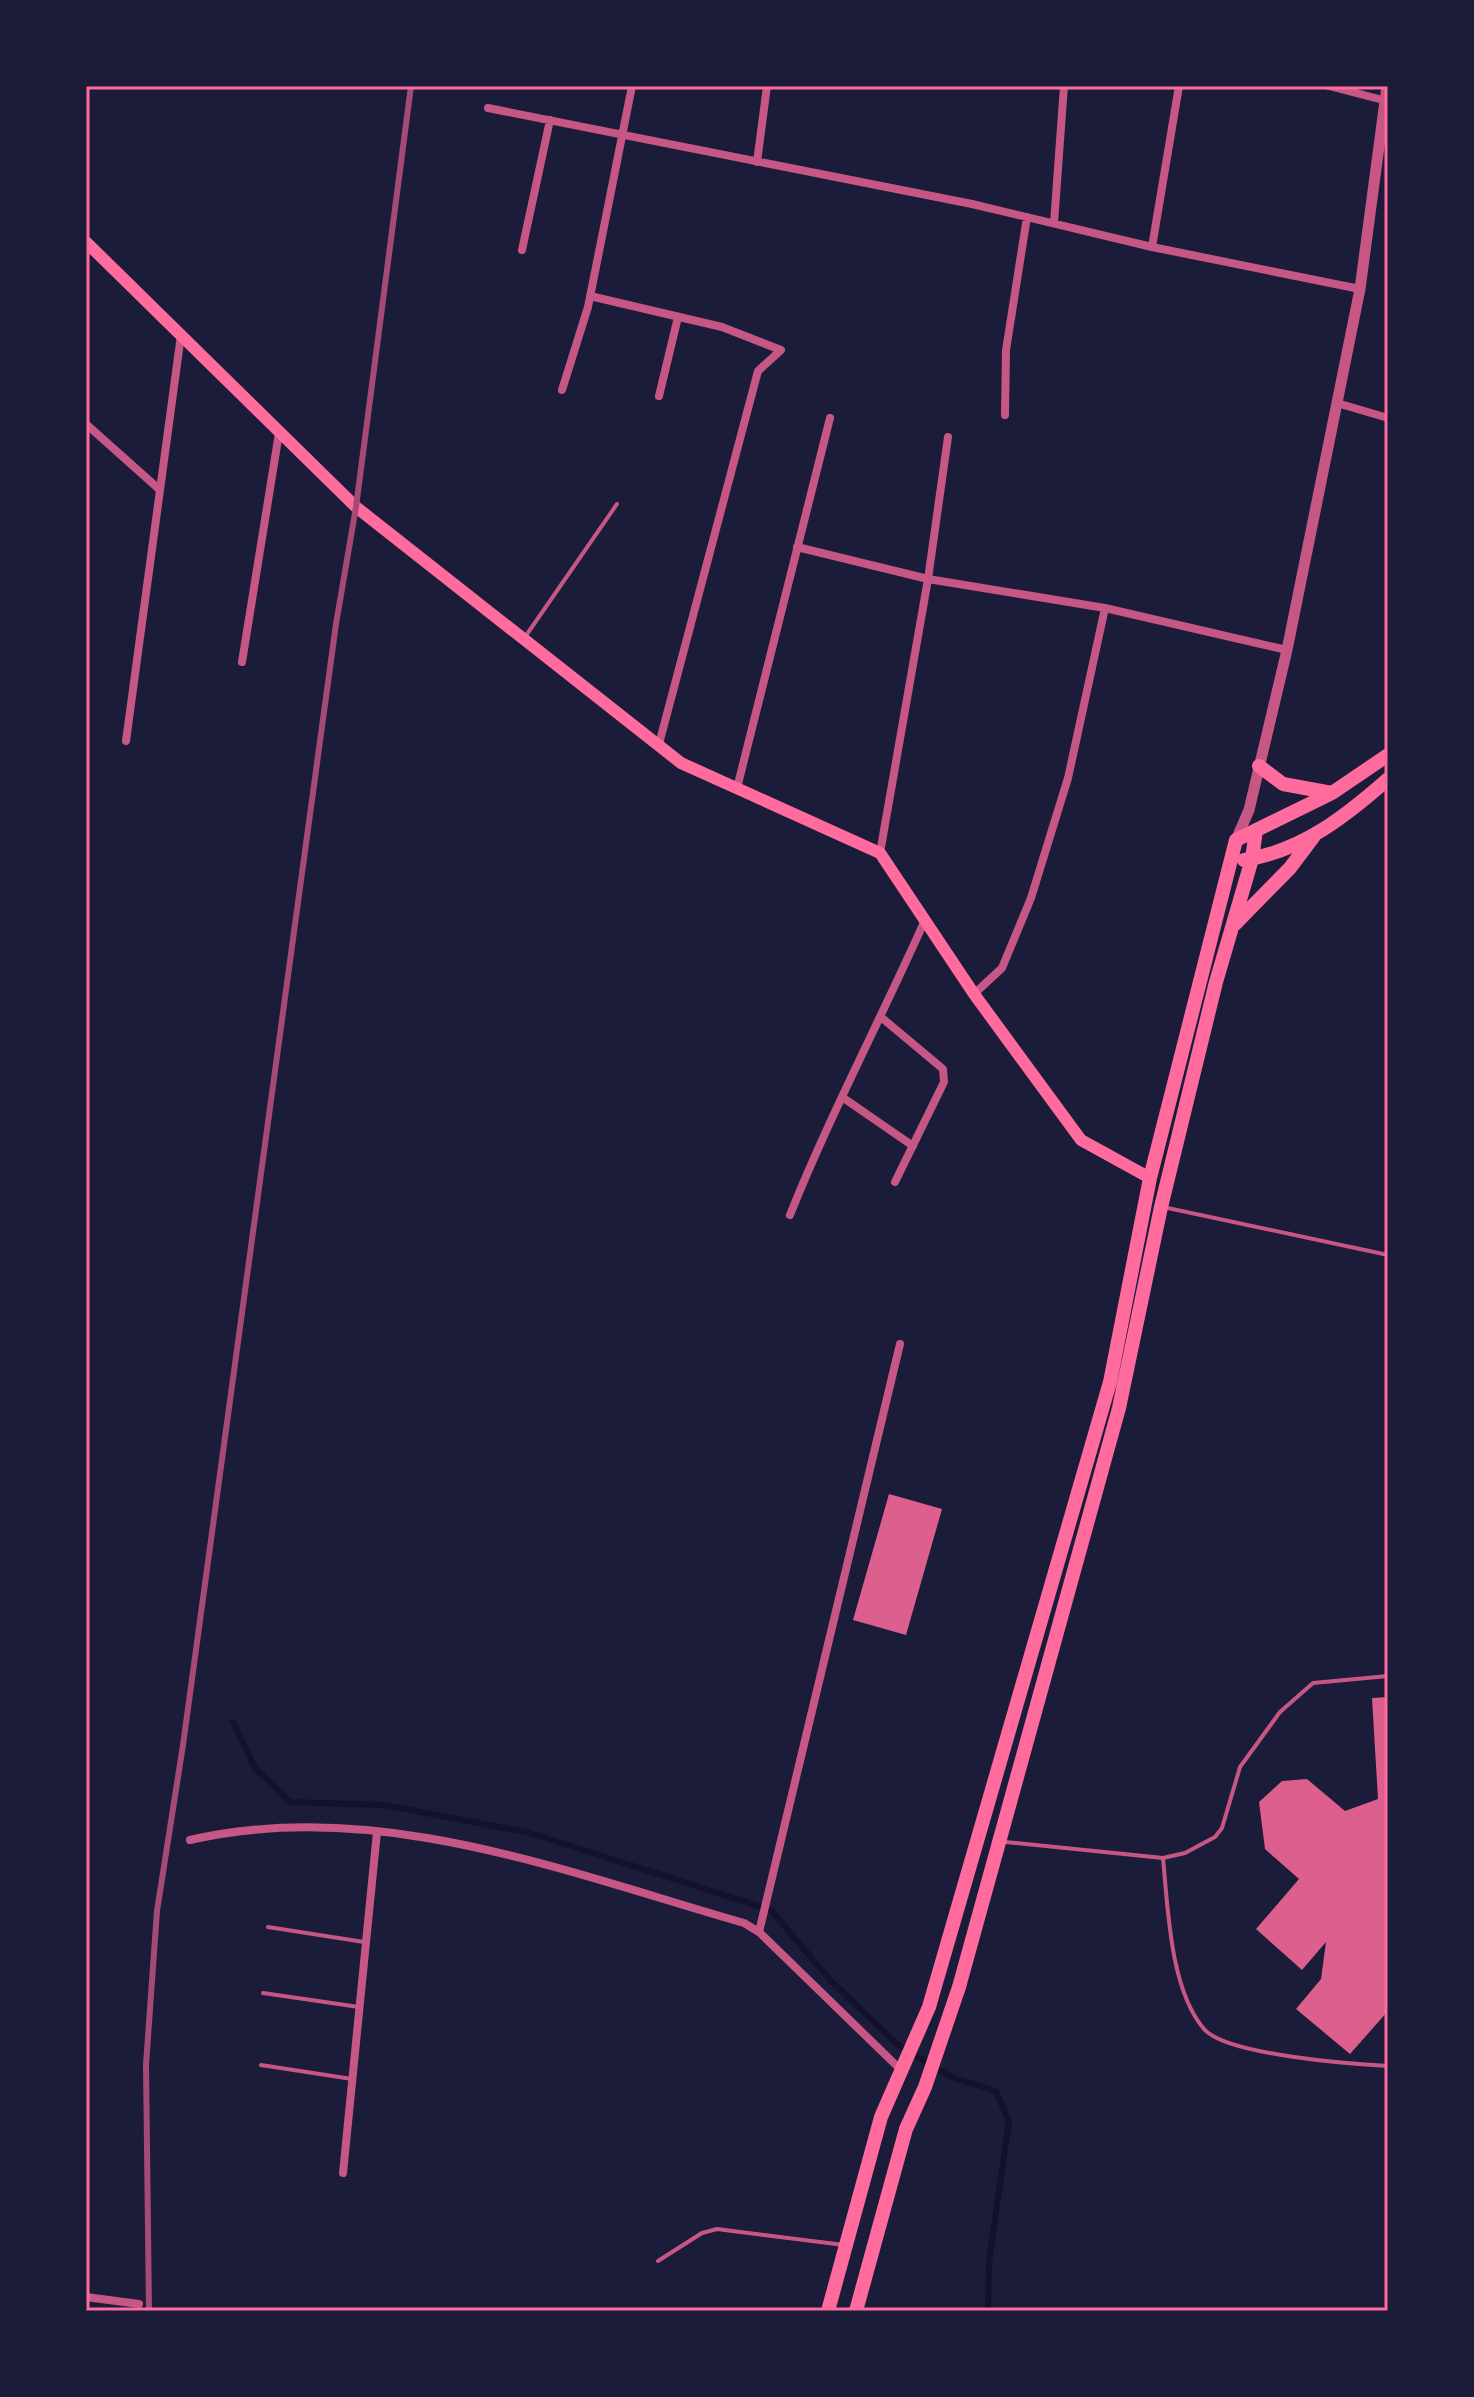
<svg xmlns="http://www.w3.org/2000/svg" width="1474" height="2397" font-family="'Titillium Web',sans-serif">
<rect width="100%" height="100%" fill="#1b1b3a"/>
<g fill="none" stroke-linecap="round" stroke-linejoin="round">
<path stroke="#12122b" stroke-width="6" d="M 233,1722 L 255,1768 L 290,1802 L 385,1805 L 530,1833 L 771,1910 L 831,1981 L 897,2044 L 951,2077 L 996,2091 L 1009,2121 L 989,2262 L 988,2311"/>
</g>
<path fill="#dd5f8e" d="M 889,1494 L 942,1509 L 906,1635 L 853,1620 Z
M 1388,1697 L 1388,2011 L 1350,2054 L 1296,2009 L 1321,1979 L 1326,1942 L 1302,1970 L 1256,1929 L 1299,1879 L 1265,1849 L 1259,1802 L 1282,1781 L 1307,1779 L 1345,1811 L 1378,1799 L 1372,1698 Z"/>
<g fill="none" stroke-linecap="round" stroke-linejoin="round">
<path stroke="#c65784" stroke-width="4" d="M 525,637 L 617,504
M 1163,1207 L 1388,1255
M 1005,1842 L 1163,1858 L 1185,1853 L 1215,1837 L 1222,1828 L 1240,1767 L 1280,1712 L 1313,1683 L 1388,1676
M 1163,1858 C 1168,1909 1170,1989 1204,2029 C 1226,2055 1352,2064 1388,2066
M 268,1927 L 364,1942
M 263,1993 L 359,2007
M 261,2065 L 352,2079
M 658,2261 L 702,2233 L 717,2229 L 844,2245"/>
<path stroke="#c65784" stroke-width="8" d="M 1329,86 L 1387,101
M 488,108 L 972,204 L 1152,247 L 1360,289
M 757,162 L 767,86
M 1054,223 L 1064,86
M 1152,247 L 1179,86
M 522,250 L 550,120
M 590,296 L 722,327 L 781,350 L 758,371 L 659,744
M 562,390 L 588,307 L 632,86
M 659,396 L 678,317
M 1337,403 L 1388,418
M 1005,415 L 1006,350 L 1027,217
M 86,424 L 160,490
M 797,547 L 928,579 L 948,437
M 242,662 L 279,433
M 126,741 L 181,335
M 737,788 L 830,418
M 880,853 L 928,579 L 1105,608
M 974,994 L 1002,968 L 1031,898 L 1068,778 L 1105,608 L 1287,650
M 882,1018 L 943,1069 L 944,1082 L 895,1182
M 842,1097 L 913,1146
M 790,1215 C 830,1115 881,1019 925,920
M 190,1840 C 377,1797 566,1872 744,1923 L 759,1932 L 901,2070
M 759,1932 L 900,1344
M 343,2173 L 377,1832
M 86,2297 L 139,2304"/>
<path stroke="#c65784" stroke-width="11" d="M 1236,840 L 1249,810 L 1287,650 L 1360,289 L 1387,86"/>
<path stroke="#ff6b9d" stroke-width="12" d="M 86,242 L 356,507 L 681,763 L 880,853 L 974,994 L 1081,1140 L 1150,1178"/>
<path stroke="#ff6b9d" stroke-width="14" d="M 1259,766 L 1283,784 L 1332,793
M 1244,860 C 1302,851 1346,816 1388,779
M 1235,924 L 1290,868 L 1314,836
M 828,2311 L 881,2117 L 929,2007 L 1110,1382 L 1150,1178 L 1236,840 L 1332,793 L 1388,755
M 856,2311 L 906,2129 L 925,2087 L 959,1987 L 1119,1408 L 1161,1207 L 1216,982 L 1252,859 L 1256,830"/>
<path stroke="#a44b75" stroke-width="6" d="M 149,2311 L 146,2065 L 157,1911 L 183,1745 L 336,624 L 356,507 L 411,86"/>
</g>
<rect width="1474" height="2397" fill="none" stroke="#1b1b3a" stroke-width="176"/>
<rect x="88" y="88" width="1298" height="2221" fill="none" stroke="#ff6b9d" stroke-width="3"/>
</svg>
